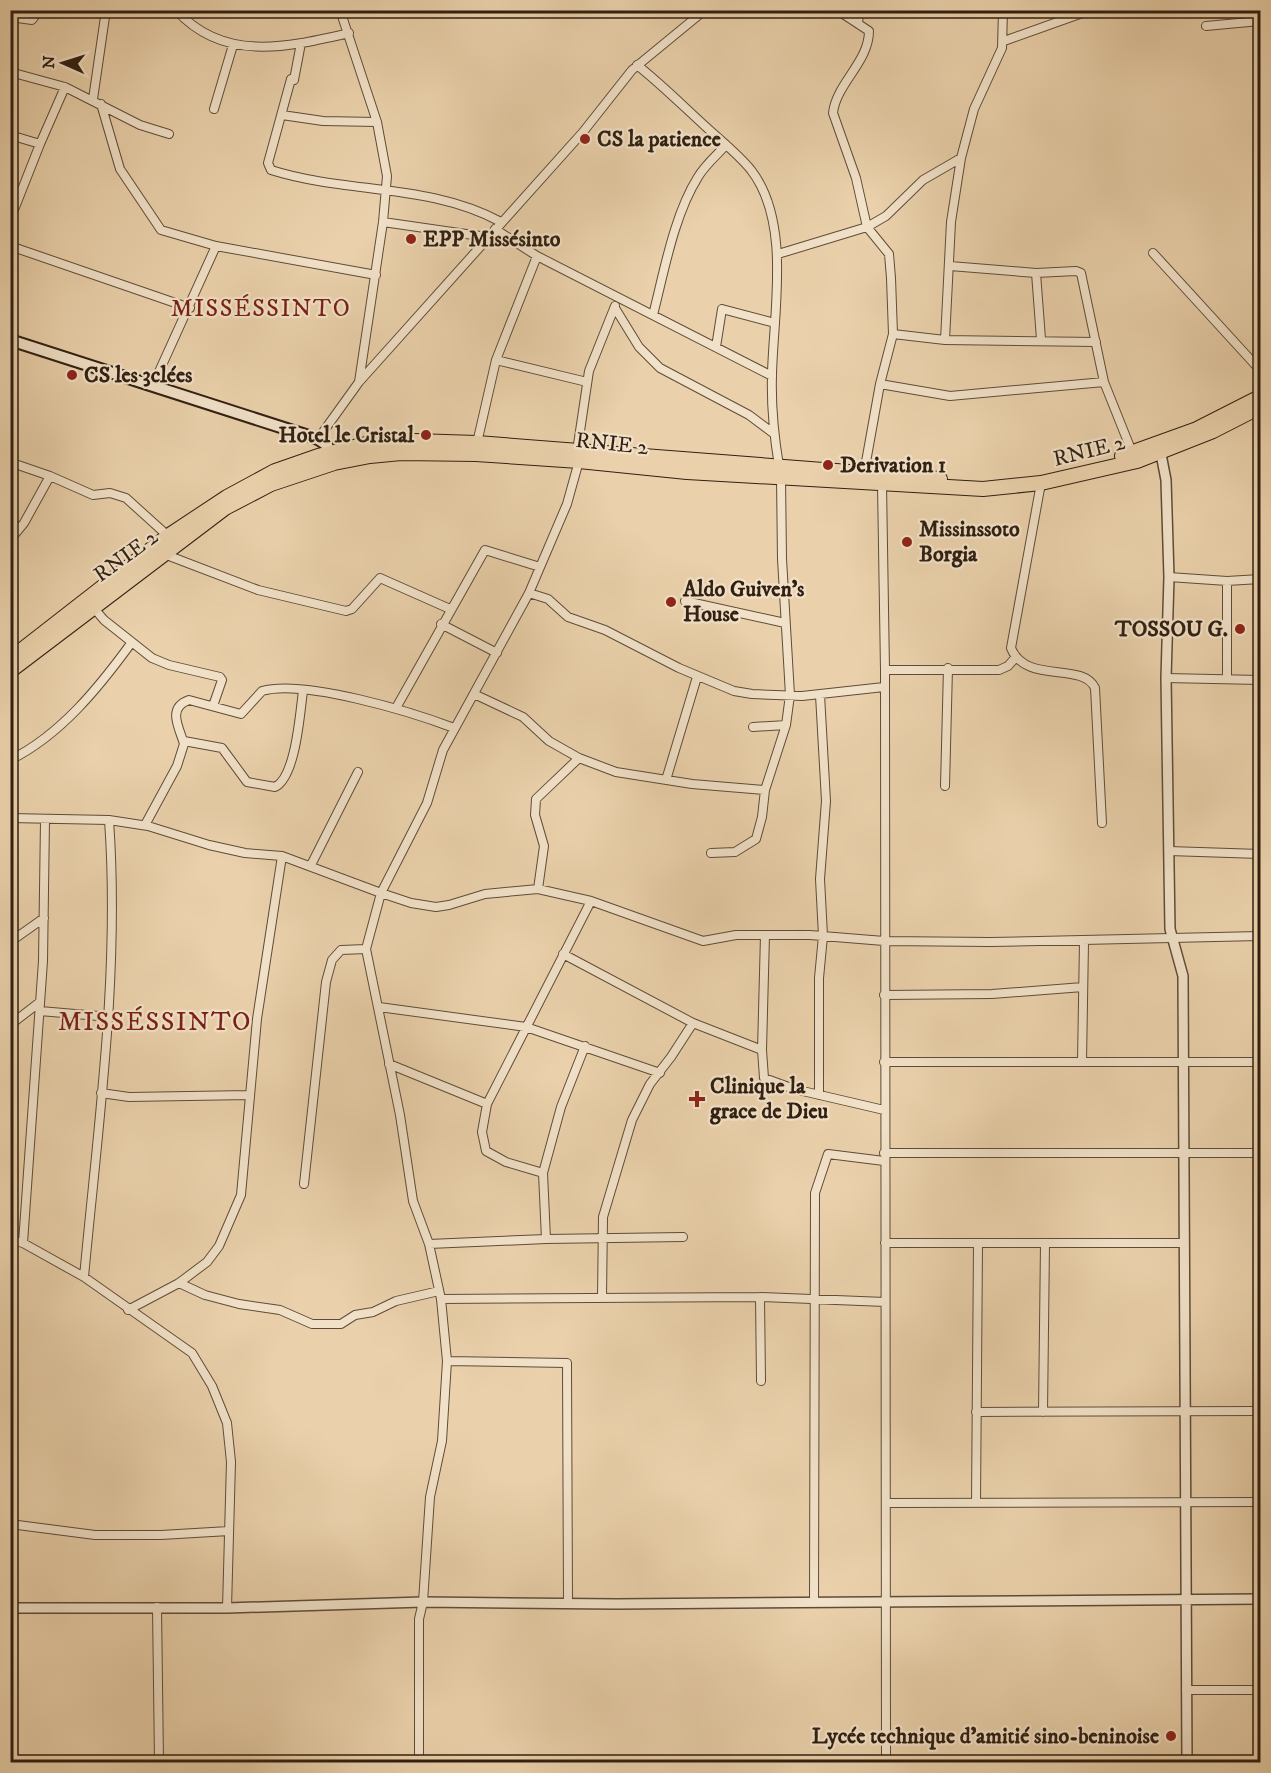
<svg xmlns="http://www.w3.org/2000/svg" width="1271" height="1773" font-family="'IM FELL DW Pica',serif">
<rect width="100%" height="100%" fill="#ead1ab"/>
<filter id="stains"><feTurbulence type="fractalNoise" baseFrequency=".00333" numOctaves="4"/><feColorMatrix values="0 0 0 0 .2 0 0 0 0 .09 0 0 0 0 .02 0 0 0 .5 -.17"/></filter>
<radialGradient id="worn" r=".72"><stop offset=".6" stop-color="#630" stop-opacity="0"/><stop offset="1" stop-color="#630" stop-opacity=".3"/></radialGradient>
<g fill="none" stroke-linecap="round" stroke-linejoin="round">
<defs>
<path id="minor" d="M 176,10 C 224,63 288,47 349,33
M 837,10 L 869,31 C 869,62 836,84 833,113 L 856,178 L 867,227 L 889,254 L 891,278 L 893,334 L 880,384 L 864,473
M 10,17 L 32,20 L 39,10
M 858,22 L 860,10
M 1206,26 L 1260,21
M 1004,41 L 1091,10
M 301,43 L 294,80 L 291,79 L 268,163 L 271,170 C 347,194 429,183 501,222
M 637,65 C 661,84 682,105 705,126 C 720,140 738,154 751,170 C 792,223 773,314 772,375 C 771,406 774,436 779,466
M 10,72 L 65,87 L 140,125 L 169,134
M 93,99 L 106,10
M 101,104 L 120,169 L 161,230 L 216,246
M 214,109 L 233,45
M 282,115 L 323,121 L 377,122
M 10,135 L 40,144
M 10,220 L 40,144 L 65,87
M 383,222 L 487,237
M 10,246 L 190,308
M 1153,253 L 1260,370
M 778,254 L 867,227 L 886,216 L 923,180 L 961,158
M 537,256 L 772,376
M 950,266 L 1036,273 L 1076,271 L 1081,273 L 1104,382 L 1132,452
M 1036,273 L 1041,339
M 615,308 L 639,347 L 660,368 L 749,415 L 773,433
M 653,315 C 664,272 674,215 698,177 C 705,165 717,155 726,145
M 893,334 L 945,340 L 1096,342
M 945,340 L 951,222 L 961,158 L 974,109 L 1002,48 L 1003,10
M 716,347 L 722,309 L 775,323
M 496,360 L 587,382
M 359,382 L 583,132 L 632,70 L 705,10
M 880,384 L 950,396 L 1104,382
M 153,385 L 216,246 L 376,275
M 318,439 L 359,382 L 383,222 L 387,176 L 377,122 L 340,10
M 477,443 L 496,360 L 537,256 L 495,229
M 577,451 L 589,371 L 615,306
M 10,466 L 18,465 L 50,476 L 24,523 L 10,540
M 50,476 L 93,495 L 110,493 L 126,498 L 168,536
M 1041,483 L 1011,648 C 1026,685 1082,661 1095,688 L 1102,823
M 882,484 L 885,670 L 886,1762
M 164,554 L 258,590 L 346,611 L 352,609 L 380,578 L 450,609
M 1169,577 L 1227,581 L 1260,579
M 1227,581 L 1227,679
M 529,593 L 548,599 L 568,617 L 605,630 L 679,668 L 734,691 L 752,694 L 802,696 L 884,687
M 685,601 L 785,623
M 93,607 L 104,620 L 152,658 L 169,665 L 220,677 L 222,680 L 213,706
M 441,624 L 497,653
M 885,670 L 999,670 L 1008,666 L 1015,658
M 1166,678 L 1260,680
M 474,694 L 523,717 L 549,741 L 579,758 L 616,772 L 692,784 L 765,790
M 396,708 L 485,550 L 540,567
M 753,727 L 786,725
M 184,741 L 222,748 L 247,782 L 275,787 C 296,777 300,712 303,691
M 10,760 C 61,735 100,686 132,642
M 666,780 L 697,677
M 945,786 L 948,668
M 10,818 L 109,820 L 148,826 L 209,845 L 245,853 L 282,856 L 381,893 L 411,903 L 436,907 L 449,905 L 485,894 L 538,889 L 591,901 L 703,941 L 736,935 L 810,935 L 884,941 L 990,942 L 1260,936
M 145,825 L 177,766 L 184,744 C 180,729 166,708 189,700 L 241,714 L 262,691 C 304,679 412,712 454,728
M 1169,851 L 1260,854
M 711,853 L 735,852 L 756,839 L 762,817 L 765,790 L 786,725 L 790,695 L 782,559 L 781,478
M 311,865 L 358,772
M 538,889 L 544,846 L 535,815 L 536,799 L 579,758
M 765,935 L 762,1050 L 764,1078 L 794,1089 L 884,1110
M 10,942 L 44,918
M 563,954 L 693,1023 L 671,1057 L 650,1084 L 632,1120 L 603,1217 L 602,1298
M 884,995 L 992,994 L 1083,987
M 379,1007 L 526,1027 L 660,1073
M 40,1011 L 110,1017
M 693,1023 L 762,1050
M 10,1025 L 40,1002
M 884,1062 L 1260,1062
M 1082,1062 L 1084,942
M 389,1064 L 487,1104 L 482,1132 L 486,1151 L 506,1162 L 543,1173 L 546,1239 L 683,1237
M 101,1093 L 129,1097 L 249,1095
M 819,1095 L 819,978 L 823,936 L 820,879 L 826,801 L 820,695
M 487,1104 L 591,901
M 884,1153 L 1260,1153
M 543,1173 L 561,1107 L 585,1046
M 304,1184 L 326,982 L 332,960 L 341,950 L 366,949
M 10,1240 L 23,1243 L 84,1277 L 192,1353 L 212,1386 L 227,1423 L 231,1462 L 227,1608
M 23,1243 L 43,961 L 45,820
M 885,1243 L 1184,1243
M 429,1244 L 546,1239
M 84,1277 C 98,1125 120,973 109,820
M 179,1283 L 205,1295 L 239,1304 L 280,1310 L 312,1324 L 341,1324 L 355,1315 L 373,1312 L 396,1301 L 439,1291
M 760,1297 L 761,1381
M 441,1299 L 760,1297 L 885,1302
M 128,1310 L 179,1283 L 207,1262 L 219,1246 L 241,1195 L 257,1019 L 282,856
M 447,1361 L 567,1363 L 568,1602
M 976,1412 L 1260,1411
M 1043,1412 L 1045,1243
M 886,1503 L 1260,1502
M 976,1503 L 978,1244
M 10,1524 L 95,1535 L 161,1535 L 229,1531
M 814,1601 L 815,1193 L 828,1154 L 884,1161
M 157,1607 L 159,1762
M 1186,1690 L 1260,1690
M 419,1762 L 419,1619 L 423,1602 L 430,1497 L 442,1441 L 447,1361 L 441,1299 L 429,1244 L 413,1201 L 400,1115 L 366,949 L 381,893 L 427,803 L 443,750 L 529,593 L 567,504 L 579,461"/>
<path id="tertiary" d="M 1160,449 L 1166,480 L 1169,577 L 1166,678 L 1170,929 L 1183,976 L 1187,1762
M 10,1608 L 227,1608 L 423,1602 L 617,1604 L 1260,1599"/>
<path id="secondary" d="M 10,340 L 318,439 L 327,445 L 333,460"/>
<path id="trunk" d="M 1122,456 L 1197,429 L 1260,397
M 10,659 L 168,536 L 227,497 L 275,471 L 318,456 L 370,443 L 414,441 L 477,443 L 940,479
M 10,671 L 225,508 L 271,484 L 334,463 L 370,456 L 401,453 L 476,454 L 579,461 L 687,472 L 983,489 L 1041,483 L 1137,461 L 1213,431 L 1260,407"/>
</defs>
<use href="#minor" stroke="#5e4c38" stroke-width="10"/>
<use href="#tertiary" stroke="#5e4c38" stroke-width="12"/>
<use href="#secondary" stroke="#301f12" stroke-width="14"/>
<use href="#trunk" stroke="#301f12" stroke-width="16"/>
<use href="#minor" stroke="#f1e1c8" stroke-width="8"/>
<use href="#tertiary" stroke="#f1e1c8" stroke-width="9"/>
<use href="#secondary" stroke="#f1e1c8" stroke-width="10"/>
<use href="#trunk" stroke="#ead1ab" stroke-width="14"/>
</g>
<g fill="#8f2418" stroke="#f1e1c8" stroke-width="2">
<circle cx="585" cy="139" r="6"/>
<circle cx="411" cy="239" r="6"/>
<circle cx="72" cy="375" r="6"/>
<circle cx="426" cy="435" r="6"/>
<circle cx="828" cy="465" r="6"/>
<circle cx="907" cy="542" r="6"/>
<circle cx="671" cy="602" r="6"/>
<circle cx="1240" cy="629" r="6"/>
<path d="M694 1090h6v6h6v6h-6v6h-6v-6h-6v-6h6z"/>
<circle cx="1171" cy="1736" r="6"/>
</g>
<g text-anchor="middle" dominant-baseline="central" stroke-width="4.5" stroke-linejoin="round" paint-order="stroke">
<g font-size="22" font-weight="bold" fill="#301f12" stroke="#f1e1c8" text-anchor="start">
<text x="597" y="139">CS la patience</text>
<text x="423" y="239">EPP Missésinto</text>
<text x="84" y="375">CS les 3clées</text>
<text x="414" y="435" text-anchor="end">Hotel le Cristal</text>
<text x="840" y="465">Derivation 1</text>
<text x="919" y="529">Missinssoto<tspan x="919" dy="25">Borgia</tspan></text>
<text x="683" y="589">Aldo Guiven's<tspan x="683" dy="25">House</tspan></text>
<text x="1228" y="629" text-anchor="end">TOSSOU G.</text>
<text x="710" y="1086">Clinique la<tspan x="710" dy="25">grace de Dieu</tspan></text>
<text x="1159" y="1736" text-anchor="end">Lycée technique d’amitié sino-beninoise</text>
</g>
<g font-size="22" fill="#301f12" stroke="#f1e1c8">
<text transform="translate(612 444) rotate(6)">RNIE 2</text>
<text transform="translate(1089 451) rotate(-14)">RNIE 2</text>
<text transform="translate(126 556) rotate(-36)">RNIE 2</text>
</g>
<g font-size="24" letter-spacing="1.5" fill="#7a1f14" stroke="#f1e1c8">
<text x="261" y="309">MISSÉSSINTO</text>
</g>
<g font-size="26" letter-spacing="1.5" fill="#7a1f14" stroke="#f1e1c8">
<text x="155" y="1022">MISSÉSSINTO</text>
</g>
</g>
<rect width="1271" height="1773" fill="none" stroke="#ead1ab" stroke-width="36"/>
<rect x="12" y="12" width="1247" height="1749" fill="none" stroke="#301f12" stroke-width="3"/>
<rect x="18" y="18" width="1235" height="1737" fill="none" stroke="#301f12" stroke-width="1.5"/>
<g transform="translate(63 63) rotate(273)" stroke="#f1e1c8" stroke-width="4.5" paint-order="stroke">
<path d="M0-4.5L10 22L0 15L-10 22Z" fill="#301f12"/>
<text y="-9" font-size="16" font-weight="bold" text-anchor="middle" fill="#301f12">N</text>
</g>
<rect width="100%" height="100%" filter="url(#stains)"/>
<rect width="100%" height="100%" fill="url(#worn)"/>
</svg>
